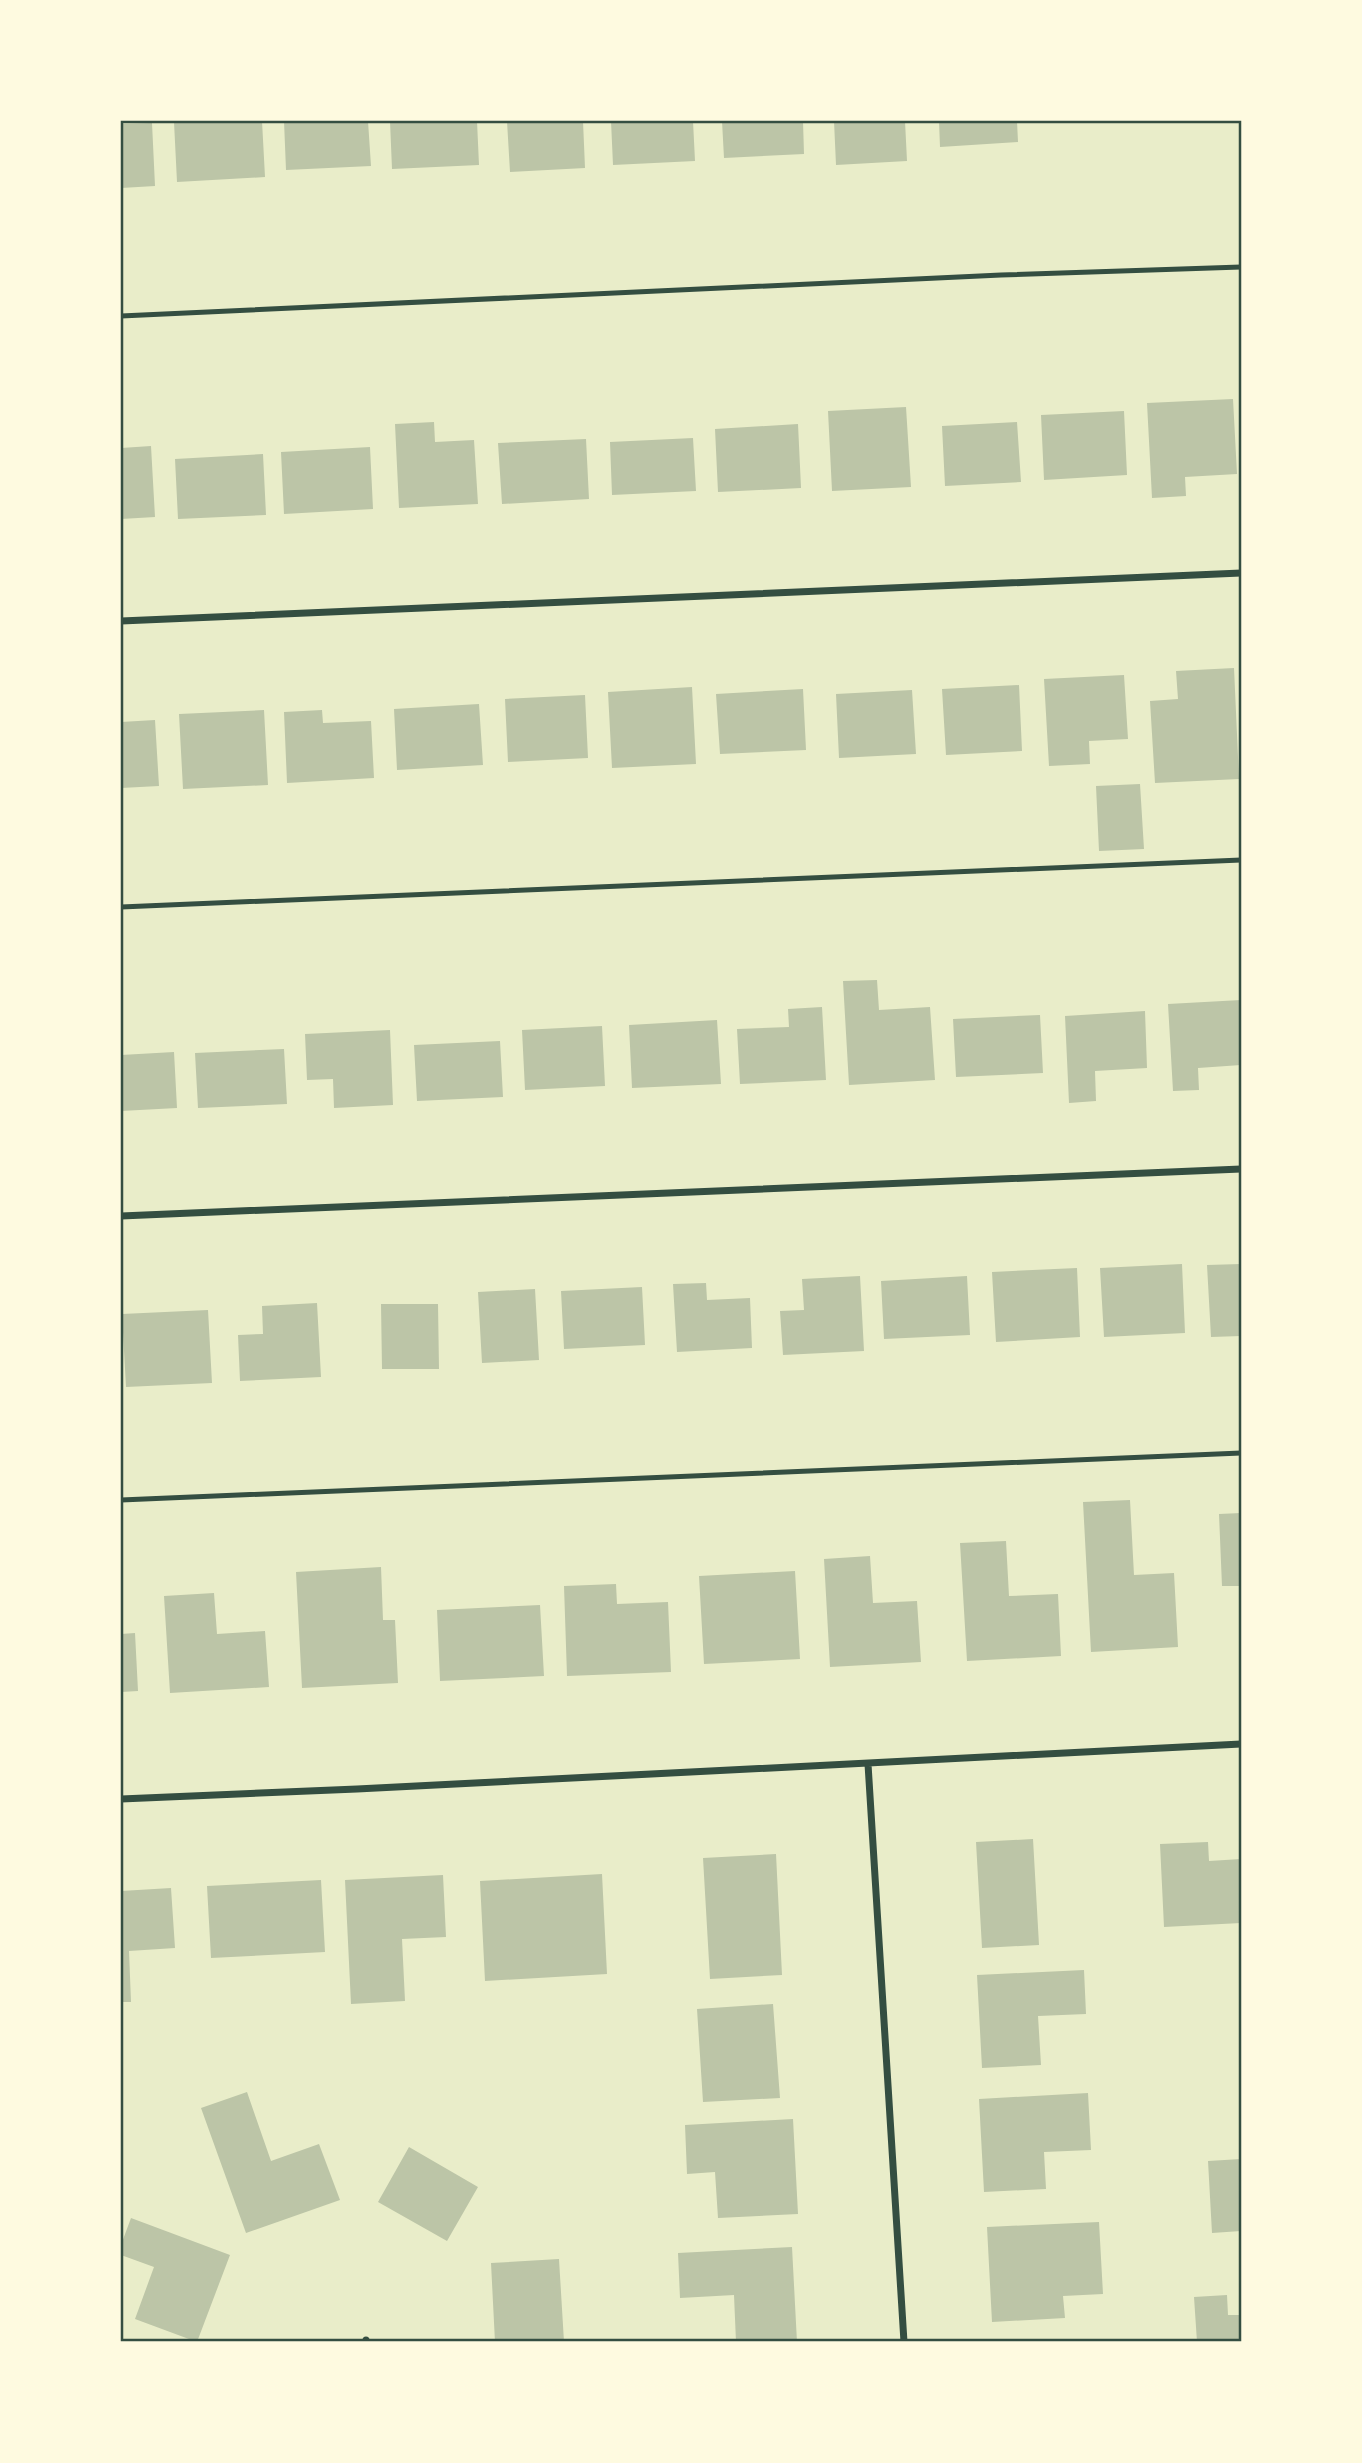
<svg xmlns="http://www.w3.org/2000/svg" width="1362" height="2463" font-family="Mulish,sans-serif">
<rect width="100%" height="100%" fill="#e9edc9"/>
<path fill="#bcc5a7" d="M 262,121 L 265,177 L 177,182 L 174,122 Z
M 284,121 L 368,121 L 371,166 L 286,170 Z
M 390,121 L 477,121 L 479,165 L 392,169 Z
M 507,121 L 583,121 L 585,168 L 510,172 Z
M 611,121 L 693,121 L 695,161 L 613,165 Z
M 722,121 L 803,121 L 804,154 L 724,158 Z
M 834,121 L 905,121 L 907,161 L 836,165 Z
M 939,121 L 1017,121 L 1018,142 L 940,147 Z
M 152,123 L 155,186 L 121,188 L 121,124 Z
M 1233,399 L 1237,474 L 1185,477 L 1186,496 L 1152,498 L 1147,403 Z
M 906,407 L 911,487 L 832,491 L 828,411 Z
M 1124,411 L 1127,475 L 1044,480 L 1041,415 Z
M 434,422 L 435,442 L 474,440 L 478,504 L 399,508 L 395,424 Z
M 1017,422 L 1021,482 L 945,486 L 942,426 Z
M 798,424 L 801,488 L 718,492 L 715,429 Z
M 693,438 L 696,491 L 612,495 L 610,442 Z
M 586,439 L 589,499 L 502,504 L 498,443 Z
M 151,446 L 155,517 L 121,519 L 121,448 Z
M 370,447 L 373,509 L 284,514 L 281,452 Z
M 263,454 L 266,515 L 178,519 L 175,459 Z
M 1234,668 L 1239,779 L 1155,783 L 1150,701 L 1178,699 L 1176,671 Z
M 1124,675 L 1128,739 L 1089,741 L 1090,764 L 1049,766 L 1044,679 Z
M 1019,685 L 1022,751 L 946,755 L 942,689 Z
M 692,687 L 696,764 L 612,768 L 608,692 Z
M 803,689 L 806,750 L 720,754 L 716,694 Z
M 912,690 L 916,754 L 839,758 L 836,694 Z
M 585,695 L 588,758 L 508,762 L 505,699 Z
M 479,704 L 483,765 L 397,770 L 394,709 Z
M 264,710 L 268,785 L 183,789 L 179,714 Z
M 322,710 L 323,723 L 371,721 L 374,778 L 287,783 L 284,712 Z
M 155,720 L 159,786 L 121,788 L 121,722 Z
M 1140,784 L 1144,849 L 1099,851 L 1096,786 Z
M 877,980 L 879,1010 L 930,1007 L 935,1080 L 849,1085 L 843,981 Z
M 1241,1000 L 1241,1065 L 1198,1068 L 1199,1090 L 1173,1091 L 1168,1004 Z
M 822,1007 L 826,1080 L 740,1084 L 737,1029 L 789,1027 L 788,1009 Z
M 1145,1011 L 1147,1068 L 1095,1071 L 1096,1101 L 1069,1103 L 1065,1016 Z
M 1040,1015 L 1043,1073 L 956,1077 L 953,1019 Z
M 717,1020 L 721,1084 L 632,1088 L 629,1025 Z
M 602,1026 L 605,1086 L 525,1090 L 522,1030 Z
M 390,1030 L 393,1105 L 334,1108 L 333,1079 L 307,1080 L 305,1034 Z
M 500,1041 L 503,1097 L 417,1101 L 414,1045 Z
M 284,1049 L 287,1104 L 198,1108 L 195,1053 Z
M 174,1052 L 177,1108 L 121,1111 L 121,1055 Z
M 1182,1264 L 1185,1333 L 1104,1337 L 1100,1268 Z
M 1241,1264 L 1241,1336 L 1211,1337 L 1207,1265 Z
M 1077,1268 L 1080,1337 L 996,1342 L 992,1272 Z
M 860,1276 L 864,1351 L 783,1355 L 780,1311 L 804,1310 L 802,1279 Z
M 967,1276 L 970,1335 L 884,1339 L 881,1281 Z
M 706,1283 L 707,1300 L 750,1298 L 752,1348 L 677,1352 L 673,1284 Z
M 642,1287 L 645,1345 L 564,1349 L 561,1291 Z
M 535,1289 L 539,1360 L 482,1363 L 478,1292 Z
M 317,1303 L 321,1377 L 240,1381 L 238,1335 L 263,1334 L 262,1306 Z
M 381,1304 L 438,1304 L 439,1369 L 382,1369 Z
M 208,1310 L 212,1383 L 126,1387 L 122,1314 Z
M 1130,1500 L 1134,1575 L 1174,1573 L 1178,1647 L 1091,1652 L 1083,1502 Z
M 1241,1513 L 1241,1586 L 1222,1586 L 1219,1514 Z
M 1006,1541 L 1009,1596 L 1058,1594 L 1061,1656 L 967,1661 L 960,1543 Z
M 870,1556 L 873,1603 L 917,1601 L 921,1662 L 830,1667 L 824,1559 Z
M 381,1567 L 383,1620 L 395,1620 L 398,1683 L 302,1688 L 296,1572 Z
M 795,1571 L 800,1659 L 704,1664 L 699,1576 Z
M 616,1584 L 617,1604 L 668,1602 L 671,1672 L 567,1676 L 564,1586 Z
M 214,1593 L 217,1634 L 265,1631 L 269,1687 L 170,1693 L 164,1596 Z
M 540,1605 L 544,1676 L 440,1681 L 437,1610 Z
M 135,1633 L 138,1691 L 121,1692 L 121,1634 Z
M 1033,1839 L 1039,1945 L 982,1948 L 976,1842 Z
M 1208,1842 L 1209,1861 L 1241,1859 L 1241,1923 L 1164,1927 L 1160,1844 Z
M 776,1854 L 782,1975 L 710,1979 L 703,1858 Z
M 602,1874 L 607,1974 L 485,1981 L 480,1881 Z
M 443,1875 L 446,1937 L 402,1939 L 405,2001 L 351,2004 L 345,1880 Z
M 321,1880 L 325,1952 L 211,1958 L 207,1886 Z
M 171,1888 L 175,1948 L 129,1951 L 131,2002 L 121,2002 L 121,1891 Z
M 1084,1970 L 1086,2014 L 1038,2016 L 1041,2065 L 982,2068 L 977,1975 Z
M 773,2004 L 780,2098 L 703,2102 L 697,2009 Z
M 247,2092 L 271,2161 L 319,2144 L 340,2200 L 246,2233 L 201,2108 Z
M 1088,2093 L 1091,2150 L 1044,2152 L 1046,2189 L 984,2192 L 979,2099 Z
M 793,2119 L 798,2214 L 718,2218 L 715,2172 L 687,2174 L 685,2125 Z
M 409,2147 L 478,2187 L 447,2241 L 378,2202 Z
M 1241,2159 L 1241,2231 L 1212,2233 L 1208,2161 Z
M 131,2218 L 230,2255 L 197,2342 L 135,2319 L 154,2267 L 121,2255 L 121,2245 Z
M 1099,2222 L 1103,2294 L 1063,2296 L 1065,2318 L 992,2322 L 987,2227 Z
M 792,2247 L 797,2342 L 736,2342 L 734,2295 L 680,2298 L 678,2253 Z
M 559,2259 L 564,2342 L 495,2342 L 491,2263 Z
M 1227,2295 L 1228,2315 L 1241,2315 L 1241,2342 L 1197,2342 L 1194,2297 Z"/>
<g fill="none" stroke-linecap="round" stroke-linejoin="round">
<path stroke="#344e41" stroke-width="5" d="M 121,316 L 1001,275 L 1241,267
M 121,907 L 1241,860
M 121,1500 L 1241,1453"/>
<path stroke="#344e41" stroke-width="7" d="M 121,621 L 1241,573
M 121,1216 L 1241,1169
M 868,1764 L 904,2342
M 121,1799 L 357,1789 L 1241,1744
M 366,2340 L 366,2342"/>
</g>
<rect width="1362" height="2463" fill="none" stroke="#fefae0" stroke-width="245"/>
<rect x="122" y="122" width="1118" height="2218" fill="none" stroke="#344e41" stroke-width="2.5"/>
</svg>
